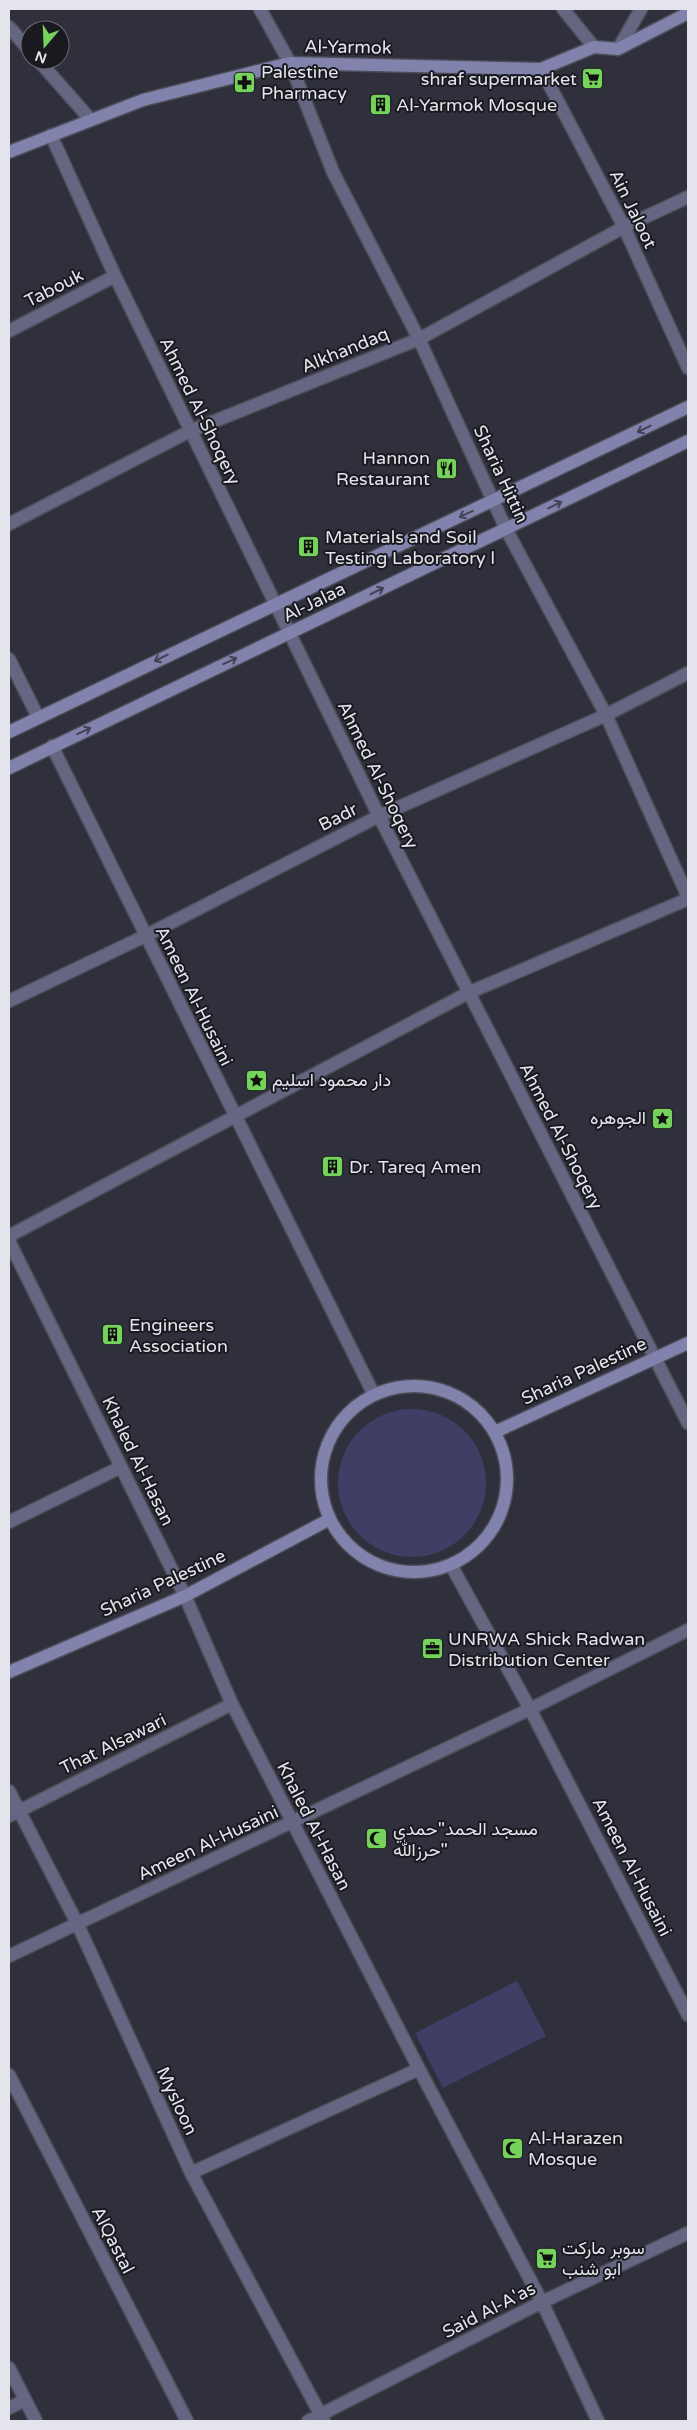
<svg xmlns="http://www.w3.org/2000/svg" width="697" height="2430" font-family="'Varela Round',Vazirmatn,sans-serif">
<rect width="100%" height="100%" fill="#30303d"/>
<path fill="#3f3f65" d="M338 1483a74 74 0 1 1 148 0a74 74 0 1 1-148 0Z
M 517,1981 L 546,2036 L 443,2088 L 415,2033 Z"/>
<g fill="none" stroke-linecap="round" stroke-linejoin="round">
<defs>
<path id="street" d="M 260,9 L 290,63 L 333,172 L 419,339 L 506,529 L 606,715 L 688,897
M 563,9 L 594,47
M 9,27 L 30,51
M 618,49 L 641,9
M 38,60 L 91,120
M 541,69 L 624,227 L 688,368
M 51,135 L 115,276 L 379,816 L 688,1423
M 9,331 L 115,276
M 9,524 L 190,431 L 419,339 L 624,227 L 688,197
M 9,659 L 38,717
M 52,746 L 374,1395
M 9,1001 L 145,936 L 379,816 L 606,715 L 688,673
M 9,1236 L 468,993 L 688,899
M 9,1241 L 185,1596 L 232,1704 L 419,2069 L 542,2302 L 598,2421
M 9,1522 L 121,1467
M 451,1565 L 530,1709 L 688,1630
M 9,1791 L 77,1923 L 191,2173 L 324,2421
M 9,1816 L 232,1704
M 9,1956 L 530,1709 L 688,2015
M 9,2075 L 187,2421
M 191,2173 L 419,2069
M 9,2368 L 36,2421
M 9,2408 L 25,2400
M 308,2421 L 542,2302 L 688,2233"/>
<path id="secondary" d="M 9,152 L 143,100 L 290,63 L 541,69 L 594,47 L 618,49 L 688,13
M 9,732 L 688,407
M 9,768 L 688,441
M321 1479a93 93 0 1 1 186 0a93 93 0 1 1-186 0Z
M 495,1432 L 688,1343
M 9,1672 L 185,1596 L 330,1519"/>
</defs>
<use href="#street" stroke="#4d4d59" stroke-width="15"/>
<use href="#secondary" stroke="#4d4d59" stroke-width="15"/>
<use href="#street" stroke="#656681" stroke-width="12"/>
<use href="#secondary" stroke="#8283ad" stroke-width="12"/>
</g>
<defs><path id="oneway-shaft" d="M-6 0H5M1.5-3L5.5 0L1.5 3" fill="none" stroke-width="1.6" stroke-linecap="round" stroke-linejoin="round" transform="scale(1.25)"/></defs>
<g stroke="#434358">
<use href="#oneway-shaft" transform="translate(644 429) rotate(154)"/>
<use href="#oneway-shaft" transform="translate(555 505) rotate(-26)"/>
<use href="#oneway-shaft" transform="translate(466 514) rotate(155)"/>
<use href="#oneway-shaft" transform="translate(377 591) rotate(-26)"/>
<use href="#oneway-shaft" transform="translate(161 658) rotate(154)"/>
<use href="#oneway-shaft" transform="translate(230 661) rotate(-25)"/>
<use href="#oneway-shaft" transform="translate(84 731) rotate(-25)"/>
</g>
<defs>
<symbol id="supermarket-square" viewBox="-11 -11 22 22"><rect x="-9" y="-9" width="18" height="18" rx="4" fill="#75d25b" stroke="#19191f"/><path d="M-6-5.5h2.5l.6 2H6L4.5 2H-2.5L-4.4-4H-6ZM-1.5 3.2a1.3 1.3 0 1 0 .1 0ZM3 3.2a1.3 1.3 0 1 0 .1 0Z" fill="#111"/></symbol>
<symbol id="pharmacy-square" viewBox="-11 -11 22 22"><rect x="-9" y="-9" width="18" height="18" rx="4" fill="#75d25b" stroke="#19191f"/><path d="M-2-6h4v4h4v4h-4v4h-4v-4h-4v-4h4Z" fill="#111"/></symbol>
<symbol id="building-square" viewBox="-11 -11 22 22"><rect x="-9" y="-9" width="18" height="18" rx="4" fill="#75d25b" stroke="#19191f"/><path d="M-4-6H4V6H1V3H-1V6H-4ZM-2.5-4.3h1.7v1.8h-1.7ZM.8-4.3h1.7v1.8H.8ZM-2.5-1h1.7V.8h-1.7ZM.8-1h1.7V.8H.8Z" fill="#111"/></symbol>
<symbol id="restaurant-square" viewBox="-11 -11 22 22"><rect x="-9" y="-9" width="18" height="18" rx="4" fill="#75d25b" stroke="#19191f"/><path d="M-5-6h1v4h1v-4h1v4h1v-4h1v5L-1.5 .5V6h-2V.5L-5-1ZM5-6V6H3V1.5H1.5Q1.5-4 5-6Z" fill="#111"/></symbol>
<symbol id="sight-square" viewBox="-11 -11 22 22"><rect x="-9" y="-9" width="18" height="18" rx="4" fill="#75d25b" stroke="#19191f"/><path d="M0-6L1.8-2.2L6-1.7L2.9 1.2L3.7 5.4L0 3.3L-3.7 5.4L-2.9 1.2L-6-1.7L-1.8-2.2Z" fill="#111"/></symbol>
<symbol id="office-square" viewBox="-11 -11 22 22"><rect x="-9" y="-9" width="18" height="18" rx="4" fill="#75d25b" stroke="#19191f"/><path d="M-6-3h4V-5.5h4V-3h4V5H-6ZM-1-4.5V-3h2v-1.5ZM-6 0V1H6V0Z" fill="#111"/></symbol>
<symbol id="mosque-square" viewBox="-11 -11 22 22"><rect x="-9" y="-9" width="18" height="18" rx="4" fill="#75d25b" stroke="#19191f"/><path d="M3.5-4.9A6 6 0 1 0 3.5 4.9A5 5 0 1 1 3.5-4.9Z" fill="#111"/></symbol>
</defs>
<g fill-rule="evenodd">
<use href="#supermarket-square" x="580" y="66" width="25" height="25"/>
<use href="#pharmacy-square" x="232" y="70" width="25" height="25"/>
<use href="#building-square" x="368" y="92" width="25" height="25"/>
<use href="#restaurant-square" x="434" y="456" width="25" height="25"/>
<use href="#building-square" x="296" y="534" width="25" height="25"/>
<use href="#sight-square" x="244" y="1068" width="25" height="25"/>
<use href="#sight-square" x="650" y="1106" width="25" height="25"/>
<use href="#building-square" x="320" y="1154" width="25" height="25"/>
<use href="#building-square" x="100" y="1322" width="25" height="25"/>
<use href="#office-square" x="420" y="1636" width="25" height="25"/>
<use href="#mosque-square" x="364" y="1826" width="25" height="25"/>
<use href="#mosque-square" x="500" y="2136" width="25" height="25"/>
<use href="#supermarket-square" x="534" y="2246" width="25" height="25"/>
</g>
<g text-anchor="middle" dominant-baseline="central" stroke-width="4" stroke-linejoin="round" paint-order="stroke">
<g font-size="18" fill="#e4e4ec" stroke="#19191f">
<text transform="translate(348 47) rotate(1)">Al-Yarmok</text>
<text transform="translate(633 209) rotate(64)">Ain Jaloot</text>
<text transform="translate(54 288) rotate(-27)">Tabouk</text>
<text transform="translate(345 350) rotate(-22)">Alkhandaq</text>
<text transform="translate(200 411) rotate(64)">Ahmed Al-Shoqery</text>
<text transform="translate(501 474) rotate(65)">Sharia Hittin</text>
<text transform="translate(314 602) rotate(-26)">Al-Jalaa</text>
<text transform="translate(378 775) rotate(64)">Ahmed Al-Shoqery</text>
<text transform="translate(338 817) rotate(-27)">Badr</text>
<text transform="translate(194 996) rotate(64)">Ameen Al-Husaini</text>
<text transform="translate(561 1136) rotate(63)">Ahmed Al-Shoqery</text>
<text transform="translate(584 1371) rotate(-25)">Sharia Palestine</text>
<text transform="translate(138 1461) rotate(64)">Khaled Al-Hasan</text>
<text transform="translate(163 1583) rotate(-25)">Sharia Palestine</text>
<text transform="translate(113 1744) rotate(-26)">That Alsawari</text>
<text transform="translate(314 1826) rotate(63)">Khaled Al-Hasan</text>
<text transform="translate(208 1843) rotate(-25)">Ameen Al-Husaini</text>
<text transform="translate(632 1867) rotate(63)">Ameen Al-Husaini</text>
<text transform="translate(177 2101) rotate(65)">Mysloon</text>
<text transform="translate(113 2240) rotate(63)">AlQastal</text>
<text transform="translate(489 2310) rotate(-27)">Said Al-A'as</text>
</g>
<g font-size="18" fill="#e4e4ec" stroke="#19191f" text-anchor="start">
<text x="261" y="72">Palestine<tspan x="261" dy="21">Pharmacy</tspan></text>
<text x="577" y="79" text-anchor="end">shraf supermarket</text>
<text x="396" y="105">Al-Yarmok Mosque</text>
<text x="430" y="458" text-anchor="end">Hannon<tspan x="430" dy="21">Restaurant</tspan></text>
<text x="325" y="537">Materials and Soil<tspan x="325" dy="21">Testing Laboratory l</tspan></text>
<text x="272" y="1080">دار محمود اسليم</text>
<text x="646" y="1118" text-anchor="end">الجوهره</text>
<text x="349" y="1167">Dr. Tareq Amen</text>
<text x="129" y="1325">Engineers<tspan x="129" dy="21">Association</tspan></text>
<text x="448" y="1639">UNRWA Shick Radwan<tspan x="448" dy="21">Distribution Center</tspan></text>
<text x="393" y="1829">مسجد الحمد"حمدي<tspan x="393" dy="21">حرزالله"</tspan></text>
<text x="528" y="2138">Al-Harazen<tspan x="528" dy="21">Mosque</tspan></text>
<text x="562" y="2248">سوبر ماركت<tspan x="562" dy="21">ابو شنب</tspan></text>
</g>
</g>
<rect width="697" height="2430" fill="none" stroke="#e4e4ec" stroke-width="20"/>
<g transform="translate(45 45) rotate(199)"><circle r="24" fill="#19191f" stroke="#6a6a71"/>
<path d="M0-4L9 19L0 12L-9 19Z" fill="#75d25b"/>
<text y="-8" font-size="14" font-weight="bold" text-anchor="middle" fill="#e4e4ec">N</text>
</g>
</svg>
